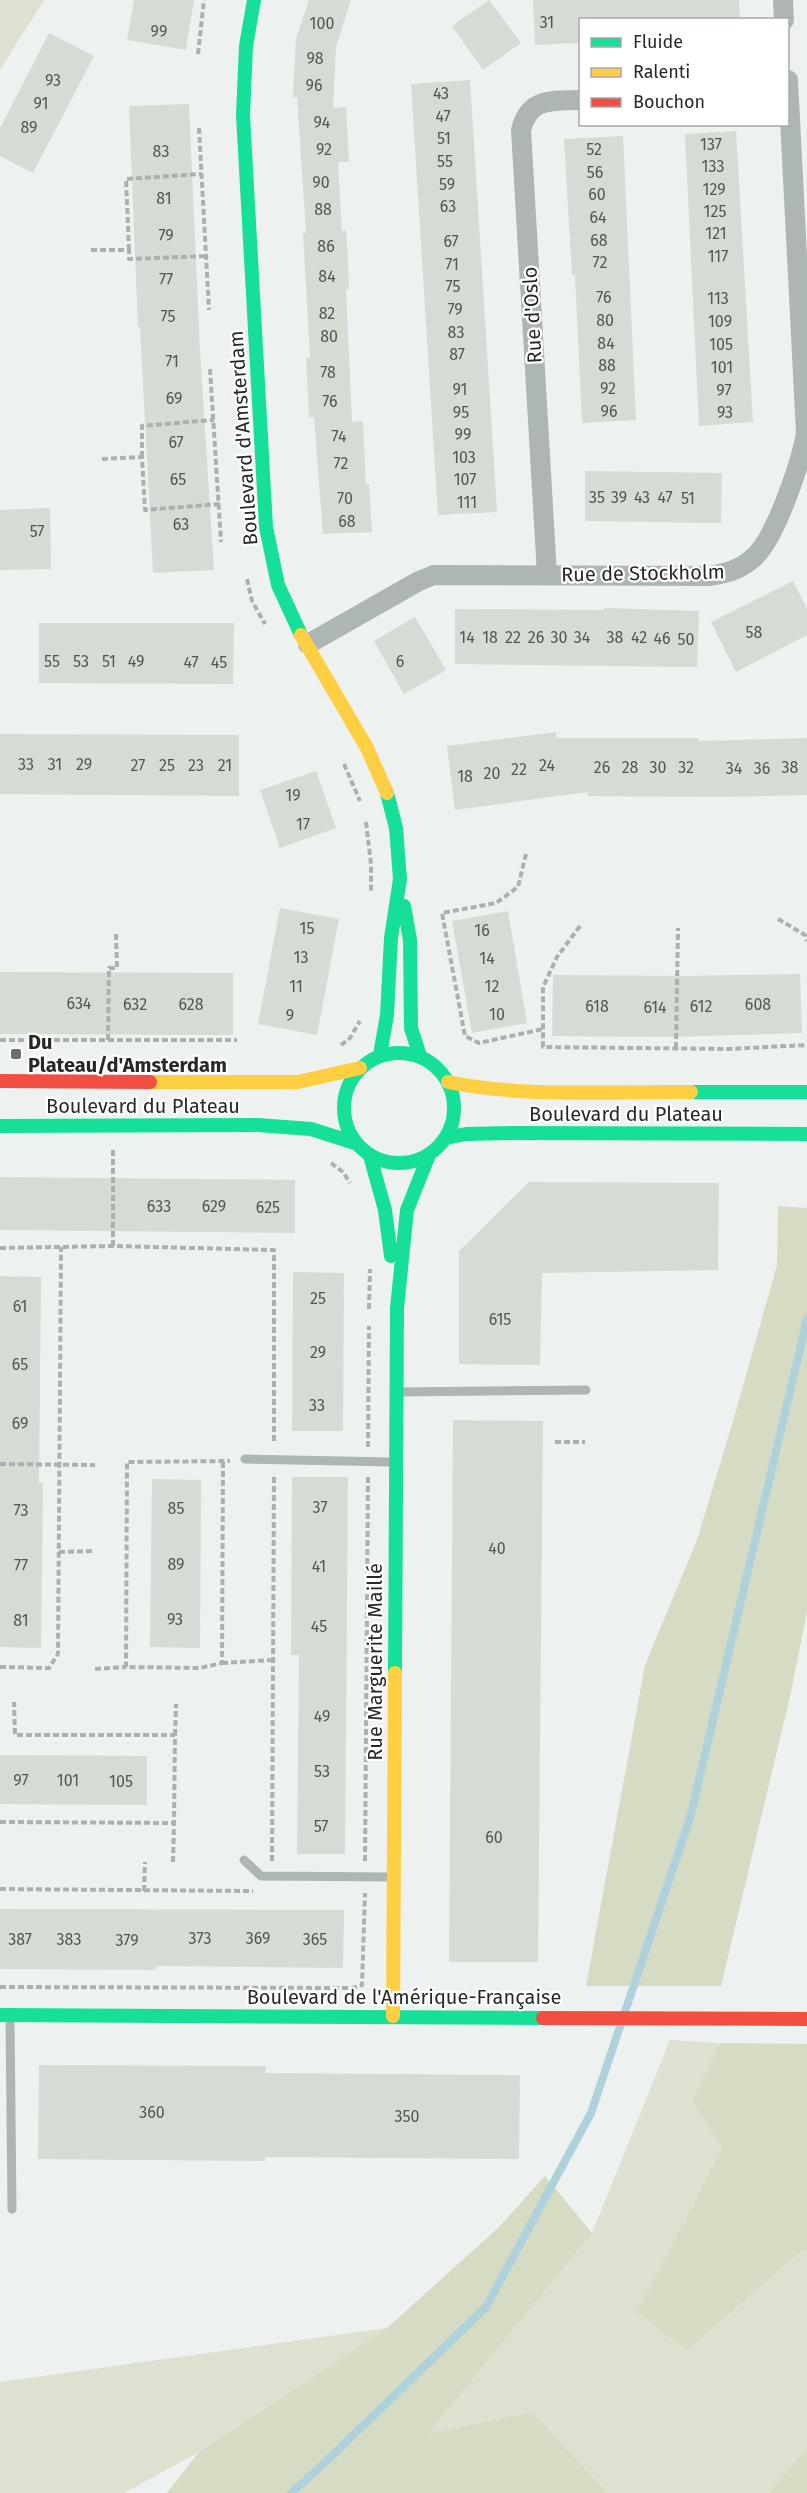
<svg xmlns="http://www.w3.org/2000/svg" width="807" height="2493" font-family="'Fira Sans',sans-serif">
<rect width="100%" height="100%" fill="#edf2f0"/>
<path fill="#dce1d0" d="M 0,0 L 44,0 L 0,70 Z
M 670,2040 L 720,2043 L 692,2100 L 722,2148 L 637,2312 L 807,2249 L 807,2448 L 769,2493 L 608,2493 L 532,2412 L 427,2435 L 592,2233 Z
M 387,2328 L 199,2452 L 124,2493 L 0,2493 L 0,2382 Z"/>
<path fill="#d6dbc3" d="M 778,1206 L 807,1208 L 807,1612 L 791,1692 L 721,1986 L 586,1986 L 645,1665 L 697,1540 L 734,1418 L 777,1265 Z
M 720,2043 L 807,2044 L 807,2249 L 801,2251 L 687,2350 L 637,2312 L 722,2148 L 692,2100 Z
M 545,2176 L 592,2233 L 428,2434 L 532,2412 L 608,2493 L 167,2493 L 199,2452 L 387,2328 L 498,2228 Z
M 807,2448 L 807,2493 L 769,2493 Z"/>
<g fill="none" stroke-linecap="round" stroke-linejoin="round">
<path stroke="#aed1dc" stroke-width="8" d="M 291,2493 L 316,2471 L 486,2307 L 591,2113 L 690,1818 L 807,1319"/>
</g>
<path fill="#d4dcd4" d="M 134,0 L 194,0 L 186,50 L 127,40 Z
M 309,0 L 351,0 L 336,47 L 333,108 L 346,107 L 349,162 L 338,162 L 342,231 L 346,230 L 348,260 L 349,289 L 346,289 L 352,422 L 363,421 L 366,485 L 369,484 L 372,532 L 323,534 L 314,417 L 309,417 L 306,358 L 310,358 L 303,233 L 306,233 L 297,97 L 293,97 L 296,38 Z
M 489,0 L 521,43 L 483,70 L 452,26 Z
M 533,0 L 739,0 L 740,20 L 580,20 L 580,43 L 535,45 Z
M 49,33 L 94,56 L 33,173 L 0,156 L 0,128 Z
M 470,80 L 497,512 L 438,515 L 411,84 Z
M 189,104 L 200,351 L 214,570 L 153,573 L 140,327 L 138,327 L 129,106 Z
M 736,131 L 753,422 L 699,426 L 685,134 Z
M 623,136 L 636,420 L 582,423 L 575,275 L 572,275 L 564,139 Z
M 585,471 L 722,473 L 721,523 L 585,521 Z
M 50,508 L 51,569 L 0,570 L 0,510 Z
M 793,581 L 807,609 L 807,635 L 736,672 L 711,622 Z
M 604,608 L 699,611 L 697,667 L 455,664 L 455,609 L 604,610 Z
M 415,617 L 446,670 L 404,694 L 374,641 Z
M 39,623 L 234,623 L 233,684 L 39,683 Z
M 556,732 L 557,738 L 699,738 L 699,741 L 807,738 L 807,795 L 721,797 L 588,796 L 588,792 L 455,810 L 447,746 Z
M 0,734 L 239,735 L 239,796 L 0,794 Z
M 316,771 L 336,828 L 280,848 L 260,790 Z
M 280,908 L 339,919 L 317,1035 L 258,1024 Z
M 508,911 L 527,1023 L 472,1033 L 452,921 Z
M 0,972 L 233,973 L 233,1035 L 0,1034 Z
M 800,974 L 802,1033 L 669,1037 L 552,1036 L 553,975 L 683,976 Z
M 0,1177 L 295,1180 L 295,1233 L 0,1230 Z
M 529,1182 L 719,1183 L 718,1270 L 542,1273 L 540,1365 L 459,1364 L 459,1251 Z
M 293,1272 L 344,1273 L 343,1431 L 292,1431 Z
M 0,1276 L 41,1277 L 39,1483 L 43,1483 L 41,1648 L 0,1647 Z
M 453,1420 L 543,1421 L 538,1962 L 449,1962 Z
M 292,1477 L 348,1477 L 345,1854 L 297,1854 L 299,1655 L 291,1655 Z
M 152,1479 L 201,1480 L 200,1648 L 150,1647 Z
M 0,1755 L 147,1756 L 147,1805 L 0,1804 Z
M 0,1909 L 344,1910 L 343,1968 L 156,1966 L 156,1970 L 0,1969 Z
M 39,2065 L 266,2066 L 266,2073 L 520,2075 L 519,2159 L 265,2157 L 265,2161 L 38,2159 Z"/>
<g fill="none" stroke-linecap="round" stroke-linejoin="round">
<path stroke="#abb1af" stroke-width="4" stroke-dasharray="6 3" stroke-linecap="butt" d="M 198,54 L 204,0
M 199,128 L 209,310
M 91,250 L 129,250 L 129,259 L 206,256
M 129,250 L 126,179 L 201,174
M 210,369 L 221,542
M 142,457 L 142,426 L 214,420
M 102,459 L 142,457 L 145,510 L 220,504
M 247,579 L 252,601 L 265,624
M 344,764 L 360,801
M 366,822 L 371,864 L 371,892
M 526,854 L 518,887 L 496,903 L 442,913 L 465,1036 L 479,1043 L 543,1029
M 778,919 L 805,935 L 807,941
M 580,926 L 557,957 L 543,987 L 543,1047 L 728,1049 L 807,1045
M 0,1040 L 237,1040
M 108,1040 L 109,968 L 117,968 L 116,931
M 341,1045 L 350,1038 L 360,1021
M 676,1048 L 678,928
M 331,1163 L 343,1172 L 350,1183
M 113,1246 L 113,1149
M 0,1248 L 113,1246 L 274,1250 L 274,1444
M 369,1309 L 370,1269
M 555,1442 L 585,1442
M 368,1447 L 369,1326
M 223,1462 L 222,1663 L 200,1668 L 126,1667 L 127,1462 L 230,1461
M 0,1464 L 95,1465
M 59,1552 L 95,1551
M 222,1663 L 272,1660
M 0,1667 L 49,1668 L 58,1654 L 61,1247
M 95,1669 L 126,1667
M 175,1735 L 176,1704
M 0,1822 L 174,1823 L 175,1735 L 15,1735 L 14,1702
M 272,1861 L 274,1476
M 365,1861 L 368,1476
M 173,1862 L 174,1823
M 0,1889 L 253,1891
M 144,1891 L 145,1862
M 0,1987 L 352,1988 L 362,1985 L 365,1893"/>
<path stroke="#aeb6b4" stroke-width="9" d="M 399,1392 L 586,1390
M 245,1459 L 393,1462
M 244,1860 L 261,1876 L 392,1877
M 10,2017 L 12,2209"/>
<path stroke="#aeb6b4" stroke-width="20" d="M 783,0 L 784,20
M 547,575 L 521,130 C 529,97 552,101 580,100
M 308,644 L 419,581 L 434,575 L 710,576 C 727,573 739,570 752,559 C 775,541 801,462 806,433 L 788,80"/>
<path stroke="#16e098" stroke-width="14" d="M 254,0 L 246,46 L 243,115 L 266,527 L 278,585 L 301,635
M 404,906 L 410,940 L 411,1028 L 420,1056
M344 1108a55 55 0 1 1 110 0a55 55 0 1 1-110 0Z
M 380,1055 L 387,1015 L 391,938 L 400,879 L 396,828 L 387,793
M 691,1092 L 807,1092
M 0,1126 L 258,1125 L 311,1129 L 355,1143
M 446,1138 L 466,1134 L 513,1133 L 807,1134
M 370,1156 L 385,1210 L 391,1256
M 395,1673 L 397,1308 L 407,1210 L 429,1155
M 0,2015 L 543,2018"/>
<path stroke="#ffcf43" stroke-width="14" d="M 301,635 L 367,748 L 387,793
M 150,1082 L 298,1082 L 360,1068
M 448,1082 C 526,1098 612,1091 691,1092
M 393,2016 L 395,1673"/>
<path stroke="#f24e42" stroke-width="14" d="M 0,1081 L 150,1082
M 543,2018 L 807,2019"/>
</g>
<rect fill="#6c6f6d" stroke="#fff" stroke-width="2" x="10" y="1048" width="12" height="12" rx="3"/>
<g text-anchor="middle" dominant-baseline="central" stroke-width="4.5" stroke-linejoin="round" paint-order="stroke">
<g font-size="16" fill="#525753">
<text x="547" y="22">31</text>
<text x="322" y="23">100</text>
<text x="159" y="31">99</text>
<text x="315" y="58">98</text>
<text x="53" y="80">93</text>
<text x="314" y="85">96</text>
<text x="441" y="93">43</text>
<text x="41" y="103">91</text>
<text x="443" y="116">47</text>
<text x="322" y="122">94</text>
<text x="29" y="127">89</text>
<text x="444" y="138">51</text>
<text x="711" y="144">137</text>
<text x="324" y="149">92</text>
<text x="594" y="149">52</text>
<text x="161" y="151">83</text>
<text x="445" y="161">55</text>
<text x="713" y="166">133</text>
<text x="595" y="172">56</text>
<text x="321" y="182">90</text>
<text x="447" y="184">59</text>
<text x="714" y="189">129</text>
<text x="597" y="194">60</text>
<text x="164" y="198">81</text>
<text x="448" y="206">63</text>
<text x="323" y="209">88</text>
<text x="715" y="211">125</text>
<text x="598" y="217">64</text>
<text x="716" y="233">121</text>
<text x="166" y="235">79</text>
<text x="599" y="240">68</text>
<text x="451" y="241">67</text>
<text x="326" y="246">86</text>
<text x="718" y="256">117</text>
<text x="600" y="262">72</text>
<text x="452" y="264">71</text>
<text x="327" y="276">84</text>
<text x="166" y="279">77</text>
<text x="453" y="286">75</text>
<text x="604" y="297">76</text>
<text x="718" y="298">113</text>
<text x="455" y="309">79</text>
<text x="327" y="313">82</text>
<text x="168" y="316">75</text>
<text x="605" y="320">80</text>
<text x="720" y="321">109</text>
<text x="456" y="332">83</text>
<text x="329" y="336">80</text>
<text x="606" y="343">84</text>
<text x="721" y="344">105</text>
<text x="457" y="354">87</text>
<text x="172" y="361">71</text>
<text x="607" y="365">88</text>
<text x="722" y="367">101</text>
<text x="328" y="372">78</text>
<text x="608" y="388">92</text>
<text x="460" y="389">91</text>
<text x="724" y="390">97</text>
<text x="174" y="398">69</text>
<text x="330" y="401">76</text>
<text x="609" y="411">96</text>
<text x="461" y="412">95</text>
<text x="725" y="412">93</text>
<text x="463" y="434">99</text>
<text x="339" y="436">74</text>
<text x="176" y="442">67</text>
<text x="464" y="457">103</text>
<text x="341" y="463">72</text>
<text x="178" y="479">65</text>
<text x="465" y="479">107</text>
<text x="597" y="497">35</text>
<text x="619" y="497">39</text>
<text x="642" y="497">43</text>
<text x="665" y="497">47</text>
<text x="345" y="498">70</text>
<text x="688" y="498">51</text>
<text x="467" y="502">111</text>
<text x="347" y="521">68</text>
<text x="181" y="524">63</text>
<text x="37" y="531">57</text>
<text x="754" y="632">58</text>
<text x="467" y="637">14</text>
<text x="490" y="637">18</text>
<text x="513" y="637">22</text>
<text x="536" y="637">26</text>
<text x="559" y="637">30</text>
<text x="582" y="637">34</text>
<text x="615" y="637">38</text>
<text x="639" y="637">42</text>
<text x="662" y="638">46</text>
<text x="686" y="639">50</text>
<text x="52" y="661">55</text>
<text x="81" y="661">53</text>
<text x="109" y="661">51</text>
<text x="136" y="661">49</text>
<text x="400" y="661">6</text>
<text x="191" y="662">47</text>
<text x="219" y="662">45</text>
<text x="26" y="764">33</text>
<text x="55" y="764">31</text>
<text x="84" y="764">29</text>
<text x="138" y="765">27</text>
<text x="167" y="765">25</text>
<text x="196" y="765">23</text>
<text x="225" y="765">21</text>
<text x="547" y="765">24</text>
<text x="602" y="767">26</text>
<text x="630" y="767">28</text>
<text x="658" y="767">30</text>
<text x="686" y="767">32</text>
<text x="790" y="767">38</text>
<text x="734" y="768">34</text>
<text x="762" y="768">36</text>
<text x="519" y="769">22</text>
<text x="492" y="773">20</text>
<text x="465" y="776">18</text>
<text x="293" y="795">19</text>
<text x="303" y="824">17</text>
<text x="307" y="928">15</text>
<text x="482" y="930">16</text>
<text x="301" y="957">13</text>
<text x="487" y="958">14</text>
<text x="296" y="986">11</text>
<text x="492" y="986">12</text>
<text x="79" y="1003">634</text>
<text x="135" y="1004">632</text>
<text x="191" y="1004">628</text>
<text x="758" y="1004">608</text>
<text x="597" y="1006">618</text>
<text x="701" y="1006">612</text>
<text x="655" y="1007">614</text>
<text x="497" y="1014">10</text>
<text x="290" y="1015">9</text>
<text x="159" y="1206">633</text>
<text x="214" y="1206">629</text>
<text x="268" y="1207">625</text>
<text x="318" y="1298">25</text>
<text x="20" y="1306">61</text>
<text x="500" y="1319">615</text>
<text x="318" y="1352">29</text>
<text x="20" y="1364">65</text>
<text x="317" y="1405">33</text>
<text x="20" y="1423">69</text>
<text x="320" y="1507">37</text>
<text x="176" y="1508">85</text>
<text x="21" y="1510">73</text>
<text x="497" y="1548">40</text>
<text x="176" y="1564">89</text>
<text x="21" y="1565">77</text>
<text x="319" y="1566">41</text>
<text x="175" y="1619">93</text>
<text x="21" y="1620">81</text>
<text x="319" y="1626">45</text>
<text x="322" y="1716">49</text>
<text x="322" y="1771">53</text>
<text x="21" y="1780">97</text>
<text x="68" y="1780">101</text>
<text x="121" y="1781">105</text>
<text x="321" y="1826">57</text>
<text x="494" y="1837">60</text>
<text x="200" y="1938">373</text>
<text x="258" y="1938">369</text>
<text x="20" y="1939">387</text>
<text x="69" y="1939">383</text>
<text x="315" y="1939">365</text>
<text x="127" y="1940">379</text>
<text x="152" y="2112">360</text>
<text x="407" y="2116">350</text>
</g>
<g font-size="20" fill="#262927" stroke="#fff">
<text transform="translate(532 315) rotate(-93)">Rue d'Oslo</text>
<text transform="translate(243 438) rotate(-94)">Boulevard d'Amsterdam</text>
<text transform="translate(643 573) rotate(-1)">Rue de Stockholm</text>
<text x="143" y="1106">Boulevard du Plateau</text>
<text x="626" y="1114">Boulevard du Plateau</text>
<text transform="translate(375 1662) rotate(-90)">Rue Marguerite Maillé</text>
<text x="404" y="1997">Boulevard de l'Amérique-Française</text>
</g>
<g font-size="20" font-weight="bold" fill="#262927" stroke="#fff" text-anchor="start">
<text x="28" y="1042">Du<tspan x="28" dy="23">Plateau/d'Amsterdam</tspan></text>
</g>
</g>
<rect x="579" y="18" width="210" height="108" fill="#ffffff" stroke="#a8a9a9" stroke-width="1.5"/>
<rect x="591" y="38" width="30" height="9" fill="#16e098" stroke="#a8a9a9" stroke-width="1.5"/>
<text x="633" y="48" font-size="18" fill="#262927">Fluide</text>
<rect x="591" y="68" width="30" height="9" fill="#ffcf43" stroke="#a8a9a9" stroke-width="1.5"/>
<text x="633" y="78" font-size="18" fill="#262927">Ralenti</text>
<rect x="591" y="98" width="30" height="9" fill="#f24e42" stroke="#a8a9a9" stroke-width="1.5"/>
<text x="633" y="108" font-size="18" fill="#262927">Bouchon</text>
</svg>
